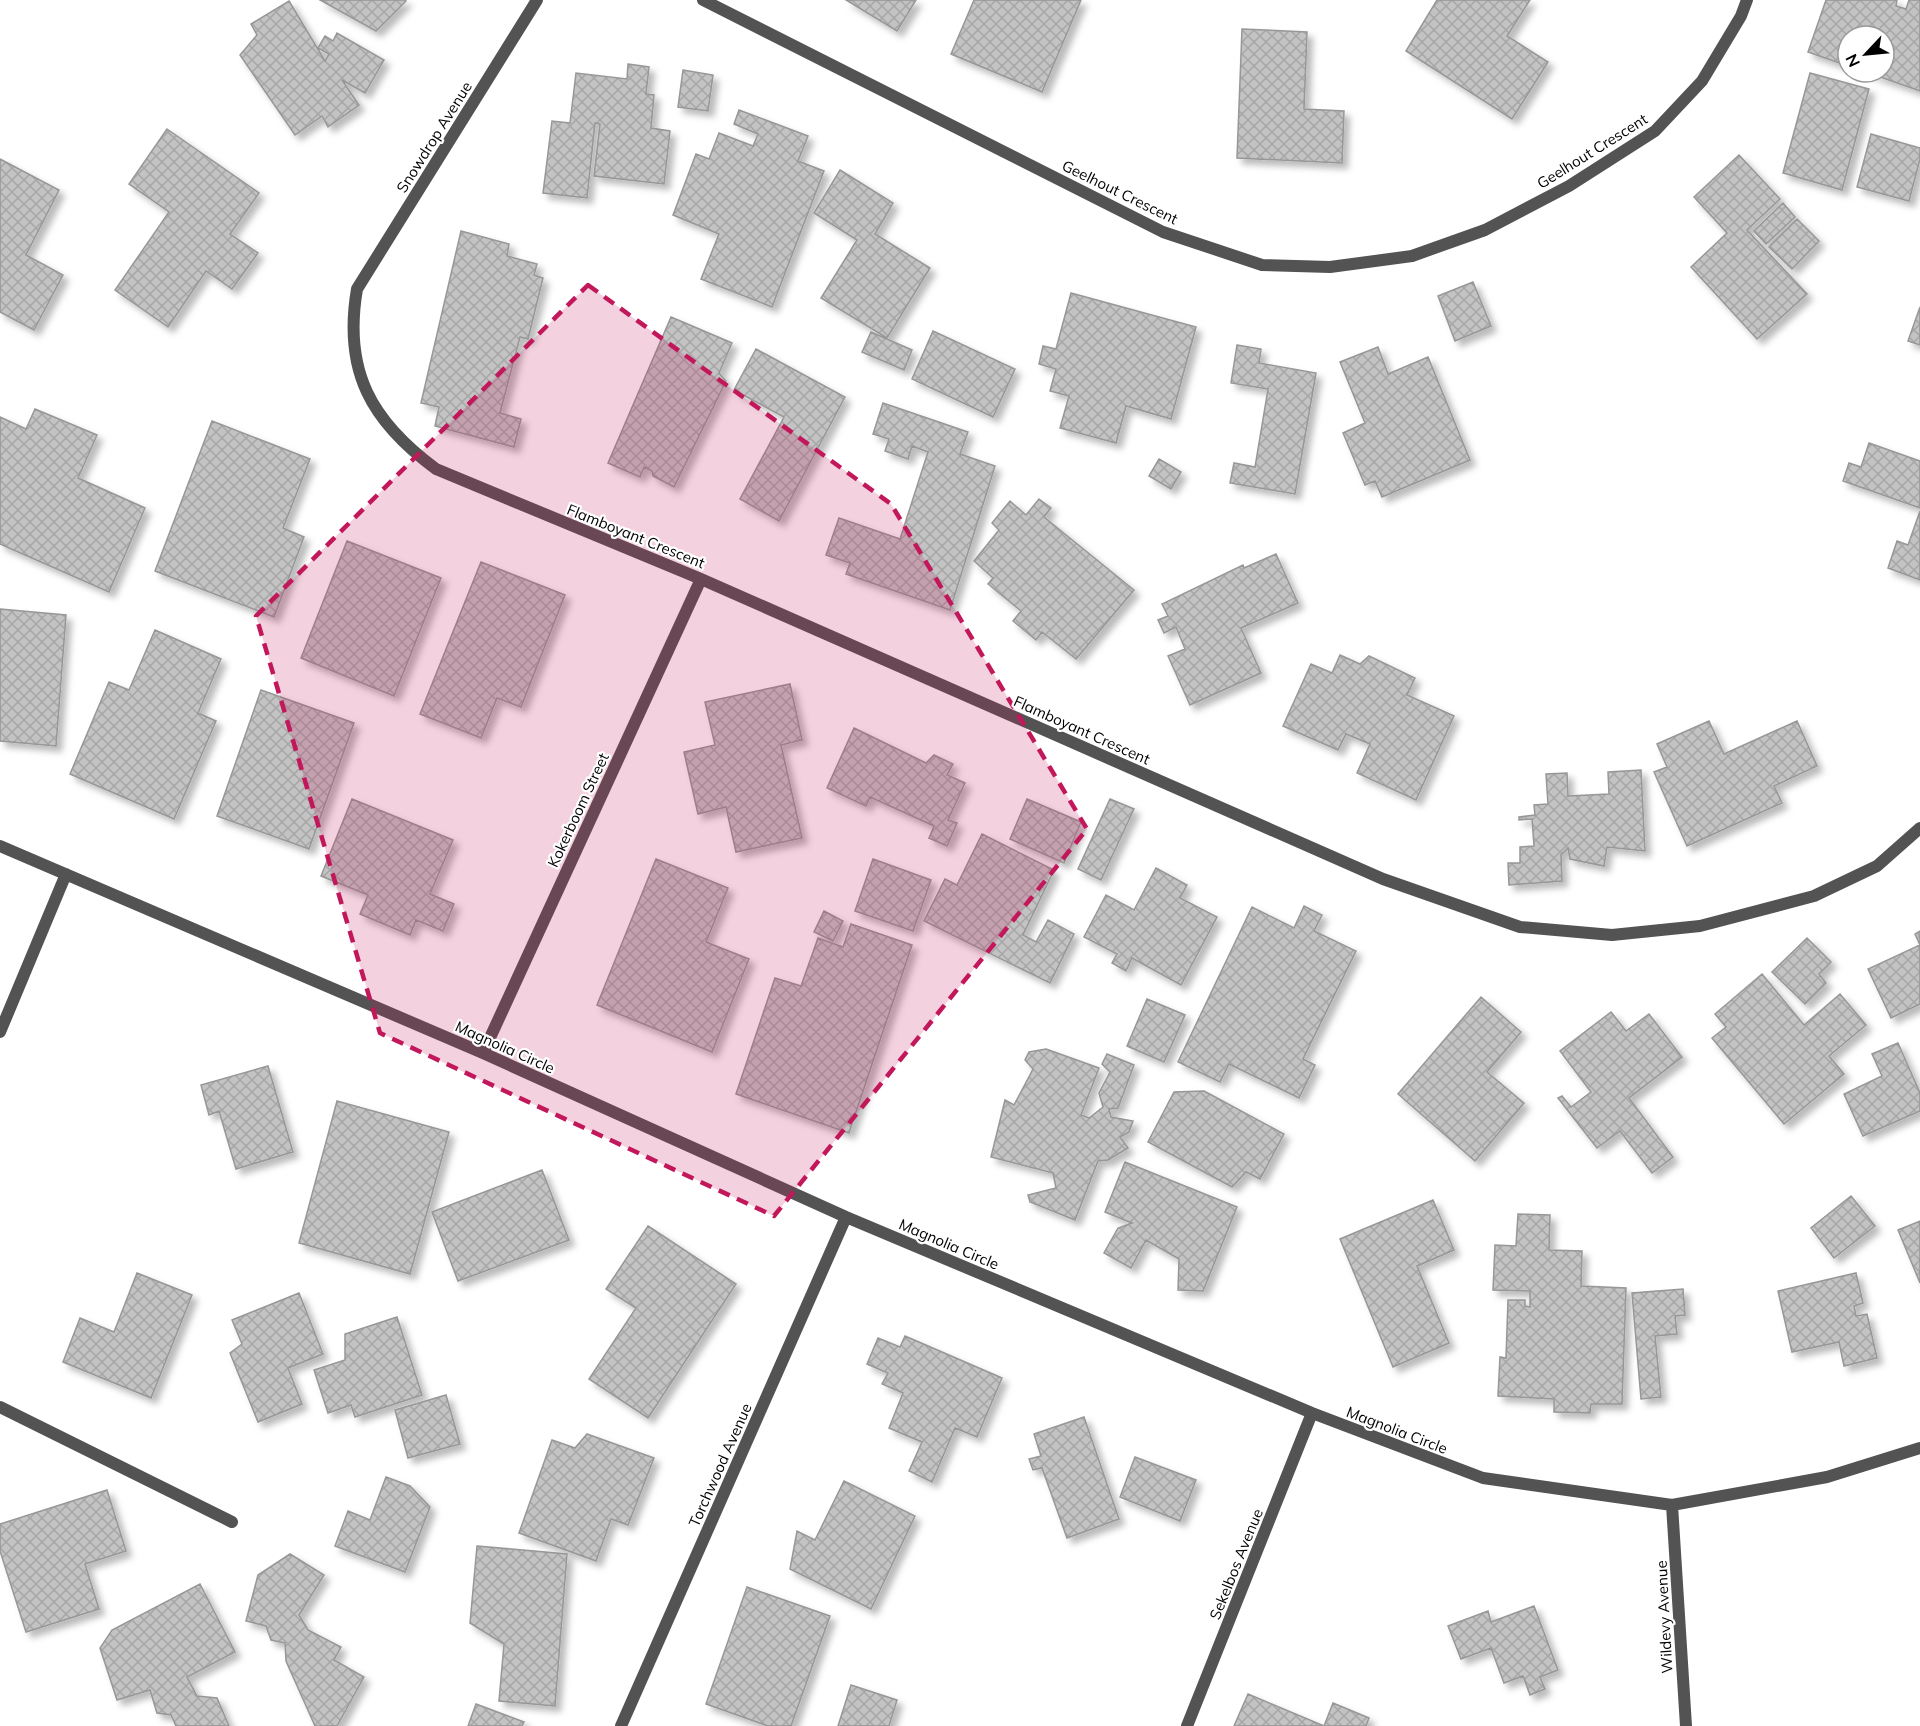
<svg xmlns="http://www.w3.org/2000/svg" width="1920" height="1726" font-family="Mulish,sans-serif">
<defs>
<pattern id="building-cross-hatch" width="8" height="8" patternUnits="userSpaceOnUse" patternTransform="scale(1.5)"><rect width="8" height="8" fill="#c3c3c3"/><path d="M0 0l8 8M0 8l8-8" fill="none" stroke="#a6a6a6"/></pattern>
<filter id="shadow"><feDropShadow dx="5.5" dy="5.5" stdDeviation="3" flood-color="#0004"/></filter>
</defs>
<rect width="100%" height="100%" fill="#fff"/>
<path fill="url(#building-cross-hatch)" stroke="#979797" stroke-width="1.5" filter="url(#shadow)" d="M 320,0 L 405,0 L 406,1 L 376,31 Z
M 846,0 L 916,0 L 897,31 Z
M 974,0 L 1081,0 L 1042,92 L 951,54 Z
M 1437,0 L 1530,0 L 1507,36 L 1548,62 L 1512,119 L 1406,51 Z
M 1826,0 L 1897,0 L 1896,6 L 1906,9 L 1909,0 L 1920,0 L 1920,91 L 1866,72 L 1884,72 L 1884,36 L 1848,36 L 1848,66 L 1808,52 Z
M 289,1 L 325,61 L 329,54 L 318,48 L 325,36 L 333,41 L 337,33 L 384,60 L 365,93 L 342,80 L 359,105 L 328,127 L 322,116 L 295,135 L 240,55 L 257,35 L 251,24 Z
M 1242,29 L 1307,32 L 1304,109 L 1344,111 L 1342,163 L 1237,158 Z
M 628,64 L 649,67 L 646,94 L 654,95 L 651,128 L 670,131 L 664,184 L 594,176 L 600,124 L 595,123 L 587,198 L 543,193 L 552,121 L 570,123 L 576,73 L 627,79 Z
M 683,70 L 713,75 L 708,111 L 678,107 Z
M 1810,73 L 1869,89 L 1842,190 L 1783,173 Z
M 739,110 L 808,136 L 798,161 L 824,171 L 772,307 L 701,279 L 719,234 L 673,215 L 696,154 L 709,159 L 719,133 L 753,146 L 758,134 L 734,124 Z
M 167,129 L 259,193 L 230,234 L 258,253 L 232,289 L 206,271 L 168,327 L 115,290 L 169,212 L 129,184 Z
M 1871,134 L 1920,148 L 1920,159 L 1909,201 L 1857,187 Z
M 1739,155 L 1780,199 L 1747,230 L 1807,294 L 1757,339 L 1691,267 L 1727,233 L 1694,197 Z
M 0,159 L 59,190 L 26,255 L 63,275 L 34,330 L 0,312 Z
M 840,170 L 893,203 L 875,234 L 930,268 L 887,338 L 821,298 L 857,240 L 814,213 Z
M 1783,203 L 1795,217 L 1766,244 L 1754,231 Z
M 1797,219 L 1819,241 L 1792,269 L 1769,247 Z
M 461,231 L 509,244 L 507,256 L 537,264 L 534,275 L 543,278 L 528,339 L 520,337 L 500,413 L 521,419 L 514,447 L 435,426 L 439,407 L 421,403 Z
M 1473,282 L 1491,326 L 1455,341 L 1438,296 Z
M 1071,293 L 1196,327 L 1171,419 L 1126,406 L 1116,443 L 1060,428 L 1069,396 L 1050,391 L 1056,369 L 1039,364 L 1043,346 L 1056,349 Z
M 1920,307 L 1920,345 L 1908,341 Z
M 671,317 L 732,343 L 719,373 L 726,381 L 674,487 L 653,476 L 652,471 L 644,467 L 640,477 L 608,463 Z
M 933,331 L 1015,369 L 993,417 L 912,379 Z
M 871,332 L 912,350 L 904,370 L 862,352 Z
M 1237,345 L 1261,349 L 1259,363 L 1316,373 L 1295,494 L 1230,483 L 1234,463 L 1255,467 L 1268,389 L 1231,383 Z
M 1378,347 L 1388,374 L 1428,357 L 1470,460 L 1382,497 L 1375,481 L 1365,485 L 1343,433 L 1365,423 L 1340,362 Z
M 756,349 L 845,397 L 779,521 L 740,499 L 784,417 L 734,390 Z
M 883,403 L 968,432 L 960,454 L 995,466 L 950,610 L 846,574 L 850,563 L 826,555 L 839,518 L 900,539 L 928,452 L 912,446 L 908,459 L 885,451 L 889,439 L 873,434 Z
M 35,409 L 97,435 L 78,478 L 145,508 L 109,592 L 0,544 L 0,417 L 26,429 Z
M 212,421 L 310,459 L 283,528 L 304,537 L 274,617 L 155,571 Z
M 1869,443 L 1920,461 L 1920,508 L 1843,481 L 1849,463 L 1861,467 Z
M 1159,459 L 1181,472 L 1171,489 L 1149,476 Z
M 1039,499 L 1051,508 L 1044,517 L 1134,590 L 1076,659 L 1042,632 L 1036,640 L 1013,621 L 1021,611 L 988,584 L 993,578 L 974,561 L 999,530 L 992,523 L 1010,501 L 1026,515 Z
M 1920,511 L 1920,580 L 1888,568 L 1897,541 L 1908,545 Z
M 347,541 L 441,578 L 394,696 L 301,658 Z
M 1276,554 L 1298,603 L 1241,628 L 1261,673 L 1190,705 L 1168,656 L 1185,649 L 1176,627 L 1164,633 L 1158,620 L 1168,616 L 1162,604 L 1243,565 L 1244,568 Z
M 481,562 L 565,595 L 521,707 L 497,698 L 481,738 L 420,714 Z
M 0,609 L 66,615 L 56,746 L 0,741 Z
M 155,630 L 221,659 L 198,713 L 216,721 L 174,819 L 70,774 L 109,682 L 129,690 Z
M 1340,655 L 1360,664 L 1369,656 L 1415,678 L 1407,695 L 1454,716 L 1416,800 L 1357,773 L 1370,744 L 1346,734 L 1338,750 L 1283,726 L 1311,664 L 1332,673 Z
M 790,684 L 802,740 L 781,745 L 802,838 L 736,852 L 726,807 L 698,814 L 684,752 L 715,745 L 705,702 Z
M 261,690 L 354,723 L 309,849 L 217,816 Z
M 1709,721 L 1724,754 L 1797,721 L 1817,766 L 1774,786 L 1782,803 L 1687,846 L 1654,772 L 1667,767 L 1657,744 Z
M 854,728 L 926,763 L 934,755 L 953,764 L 947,775 L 965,783 L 948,820 L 957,823 L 947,846 L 929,838 L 934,826 L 870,797 L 866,806 L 827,788 Z
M 1641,770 L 1645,851 L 1607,847 L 1604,866 L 1570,859 L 1568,848 L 1561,855 L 1562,881 L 1509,885 L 1508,863 L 1520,863 L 1520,847 L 1534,846 L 1532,819 L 1519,820 L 1519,817 L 1535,815 L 1534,805 L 1548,804 L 1546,774 L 1567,773 L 1568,796 L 1609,794 L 1608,772 Z
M 352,799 L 453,840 L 430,894 L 454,904 L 443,931 L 416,920 L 410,935 L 360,914 L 368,895 L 321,876 Z
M 1027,799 L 1081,822 L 1064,863 L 1010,839 Z
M 1110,799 L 1134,809 L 1101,880 L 1078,869 Z
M 982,834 L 1054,870 L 1023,935 L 1036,942 L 1048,920 L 1074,934 L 1050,983 L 924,921 L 945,879 L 957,885 Z
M 656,859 L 728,888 L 706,942 L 749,959 L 712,1052 L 597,1005 Z
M 873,859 L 931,880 L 913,931 L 855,911 Z
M 1156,868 L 1187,885 L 1180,898 L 1217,917 L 1181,985 L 1132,958 L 1126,971 L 1112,963 L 1117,954 L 1084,937 L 1106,895 L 1134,910 Z
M 1304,906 L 1322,915 L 1314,931 L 1356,951 L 1303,1059 L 1315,1065 L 1299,1098 L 1229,1064 L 1220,1082 L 1178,1062 L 1252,907 L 1294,928 Z
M 824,911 L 843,921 L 833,941 L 814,932 Z
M 851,924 L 912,945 L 849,1133 L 736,1094 L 775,978 L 801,986 L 818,938 L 843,947 Z
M 1920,931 L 1920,1004 L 1891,1018 L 1868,969 L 1920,945 L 1915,934 Z
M 1807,938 L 1831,962 L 1819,974 L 1826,983 L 1805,1004 L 1772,972 Z
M 1762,974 L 1804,1025 L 1840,994 L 1866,1025 L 1829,1056 L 1844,1074 L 1784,1124 L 1712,1038 L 1726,1027 L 1715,1014 Z
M 1481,997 L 1521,1032 L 1487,1072 L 1524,1103 L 1475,1161 L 1398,1094 Z
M 1147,999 L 1185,1015 L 1164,1062 L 1127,1046 Z
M 1611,1012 L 1626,1031 L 1649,1014 L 1682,1057 L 1629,1098 L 1673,1157 L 1652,1173 L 1620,1131 L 1597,1148 L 1558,1098 L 1562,1096 L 1571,1107 L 1591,1092 L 1560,1051 Z
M 1898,1043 L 1920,1093 L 1920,1111 L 1863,1136 L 1844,1094 L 1882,1076 L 1872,1054 Z
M 1046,1049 L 1099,1068 L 1081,1115 L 1089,1118 L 1103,1107 L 1099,1093 L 1110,1072 L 1102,1064 L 1107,1054 L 1134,1065 L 1118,1108 L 1109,1109 L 1111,1117 L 1133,1121 L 1129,1132 L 1120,1137 L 1128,1148 L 1108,1160 L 1098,1161 L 1075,1220 L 1030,1202 L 1028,1195 L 1056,1188 L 1053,1173 L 991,1157 L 1005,1100 L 1014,1105 L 1033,1069 L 1025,1060 L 1029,1052 Z
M 268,1066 L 293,1152 L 236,1169 L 219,1111 L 209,1115 L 201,1085 Z
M 1204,1091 L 1284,1134 L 1260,1179 L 1246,1172 L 1232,1187 L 1148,1142 L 1174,1092 Z
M 337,1101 L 449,1132 L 410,1274 L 299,1243 Z
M 1125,1162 L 1237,1207 L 1203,1291 L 1178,1290 L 1179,1259 L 1146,1240 L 1131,1268 L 1104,1253 L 1118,1228 L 1132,1223 L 1105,1212 Z
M 542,1170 L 569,1240 L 458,1281 L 432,1212 Z
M 1851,1196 L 1875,1226 L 1834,1258 L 1811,1228 Z
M 1433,1200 L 1454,1250 L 1417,1266 L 1449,1343 L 1393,1367 L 1340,1239 Z
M 1518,1214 L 1550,1215 L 1549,1250 L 1582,1251 L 1581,1286 L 1626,1288 L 1622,1404 L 1591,1404 L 1590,1413 L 1554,1412 L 1554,1399 L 1498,1396 L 1500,1357 L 1506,1358 L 1508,1300 L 1525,1300 L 1525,1306 L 1530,1307 L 1530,1291 L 1493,1290 L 1495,1245 L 1516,1246 Z
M 1920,1221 L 1920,1283 L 1898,1230 Z
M 648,1226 L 736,1284 L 648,1418 L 589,1379 L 636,1308 L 606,1289 Z
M 137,1273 L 192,1295 L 151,1398 L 63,1362 L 80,1318 L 114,1332 Z
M 1856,1273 L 1863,1303 L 1854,1306 L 1856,1316 L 1867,1314 L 1877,1358 L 1844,1366 L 1839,1342 L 1792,1352 L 1778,1291 Z
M 1683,1289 L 1685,1315 L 1675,1316 L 1677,1334 L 1655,1336 L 1661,1397 L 1641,1399 L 1632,1293 Z
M 299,1293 L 323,1354 L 288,1368 L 302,1404 L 258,1422 L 230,1353 L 242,1344 L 232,1320 Z
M 397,1317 L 422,1395 L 355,1417 L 351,1405 L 328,1413 L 314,1370 L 345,1360 L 345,1334 Z
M 905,1336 L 1002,1378 L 977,1437 L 955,1428 L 932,1482 L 909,1471 L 922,1442 L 889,1428 L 903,1393 L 882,1384 L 888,1373 L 867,1364 L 878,1338 L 900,1347 Z
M 446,1395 L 460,1444 L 408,1458 L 395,1410 Z
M 1084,1417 L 1119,1519 L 1067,1538 L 1042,1468 L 1033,1470 L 1029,1459 L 1041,1456 L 1034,1434 Z
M 587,1434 L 654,1458 L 628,1525 L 611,1519 L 596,1561 L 519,1533 L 552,1440 L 575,1448 Z
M 1135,1457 L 1196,1480 L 1180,1521 L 1120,1497 Z
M 386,1477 L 410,1486 L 430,1507 L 405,1572 L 335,1546 L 348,1511 L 370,1520 Z
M 844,1481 L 915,1516 L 871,1609 L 790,1569 L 797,1531 L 815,1540 Z
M 107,1490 L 126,1551 L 85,1564 L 99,1609 L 26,1632 L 0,1551 L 0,1524 Z
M 477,1546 L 567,1554 L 555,1706 L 499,1701 L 504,1644 L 470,1623 Z
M 290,1554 L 324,1575 L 299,1615 L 308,1630 L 341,1647 L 334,1660 L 364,1677 L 337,1726 L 315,1726 L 286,1661 L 285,1643 L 271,1640 L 266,1626 L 246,1621 L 258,1575 Z
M 200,1584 L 235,1652 L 187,1677 L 197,1696 L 217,1698 L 229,1726 L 176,1726 L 171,1715 L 157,1713 L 150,1690 L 117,1700 L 100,1648 L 112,1630 Z
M 747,1587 L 830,1616 L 791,1726 L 768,1726 L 706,1704 Z
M 1534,1606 L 1558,1670 L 1540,1677 L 1545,1689 L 1530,1695 L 1523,1676 L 1504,1683 L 1491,1648 L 1461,1659 L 1448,1626 L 1488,1611 L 1491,1622 Z
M 851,1685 L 897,1700 L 889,1726 L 838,1726 Z
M 1248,1694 L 1324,1726 L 1234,1726 Z
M 1333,1703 L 1369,1718 L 1366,1726 L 1324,1726 Z
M 476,1704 L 524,1722 L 522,1726 L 468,1726 Z"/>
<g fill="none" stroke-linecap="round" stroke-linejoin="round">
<path stroke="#535353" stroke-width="12" d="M 537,0 L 357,289 C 343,371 371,421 436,469 L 701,579 L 1383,879 L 1520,927 L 1612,935 L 1700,926 L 1814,896 L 1877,866 L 1920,828
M 703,0 L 1163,232 L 1262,265 L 1330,267 L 1412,256 L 1485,230 L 1569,186 L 1655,131 L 1702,81 L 1741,16 L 1747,0
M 0,846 L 483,1053 L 846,1217 L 1312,1413 L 1483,1478 L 1672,1505 L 1827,1477 L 1920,1448
M 0,1032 L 66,874
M 483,1053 L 701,579
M 0,1407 L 232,1522
M 1672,1505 L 1686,1726
M 621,1726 L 846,1217
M 1187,1726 L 1312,1413"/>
</g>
<path fill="#c2185b" fill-opacity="0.2" stroke="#c2185b" stroke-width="4.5" stroke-dasharray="12 8" stroke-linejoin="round" d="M 588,285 L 891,504 L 1087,829 L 774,1216 L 380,1033 L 256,616 Z"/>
<g text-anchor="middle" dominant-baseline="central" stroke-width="4.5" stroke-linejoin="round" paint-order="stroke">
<g font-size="15" fill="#000" stroke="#fff">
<text transform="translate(434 137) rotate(-58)">Snowdrop Avenue</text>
<text transform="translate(1592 151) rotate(-32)">Geelhout Crescent</text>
<text transform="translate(1120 192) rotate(26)">Geelhout Crescent</text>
<text transform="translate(636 536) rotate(22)">Flamboyant Crescent</text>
<text transform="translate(1082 730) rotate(24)">Flamboyant Crescent</text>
<text transform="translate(578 810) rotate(-65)">Kokerboom Street</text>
<text transform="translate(505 1047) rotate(24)">Magnolia Circle</text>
<text transform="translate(949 1244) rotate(23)">Magnolia Circle</text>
<text transform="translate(1397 1430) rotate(21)">Magnolia Circle</text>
<text transform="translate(720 1465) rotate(-66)">Torchwood Avenue</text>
<text transform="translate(1236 1564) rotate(-68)">Sekelbos Avenue</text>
<text transform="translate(1664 1617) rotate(-93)">Wildevy Avenue</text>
</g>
</g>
<g transform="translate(1866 54) rotate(244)"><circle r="28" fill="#ffffff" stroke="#999999" stroke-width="1.5"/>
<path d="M0-4.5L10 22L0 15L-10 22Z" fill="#000000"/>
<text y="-9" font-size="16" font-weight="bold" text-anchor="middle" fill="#000000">N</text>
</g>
</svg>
